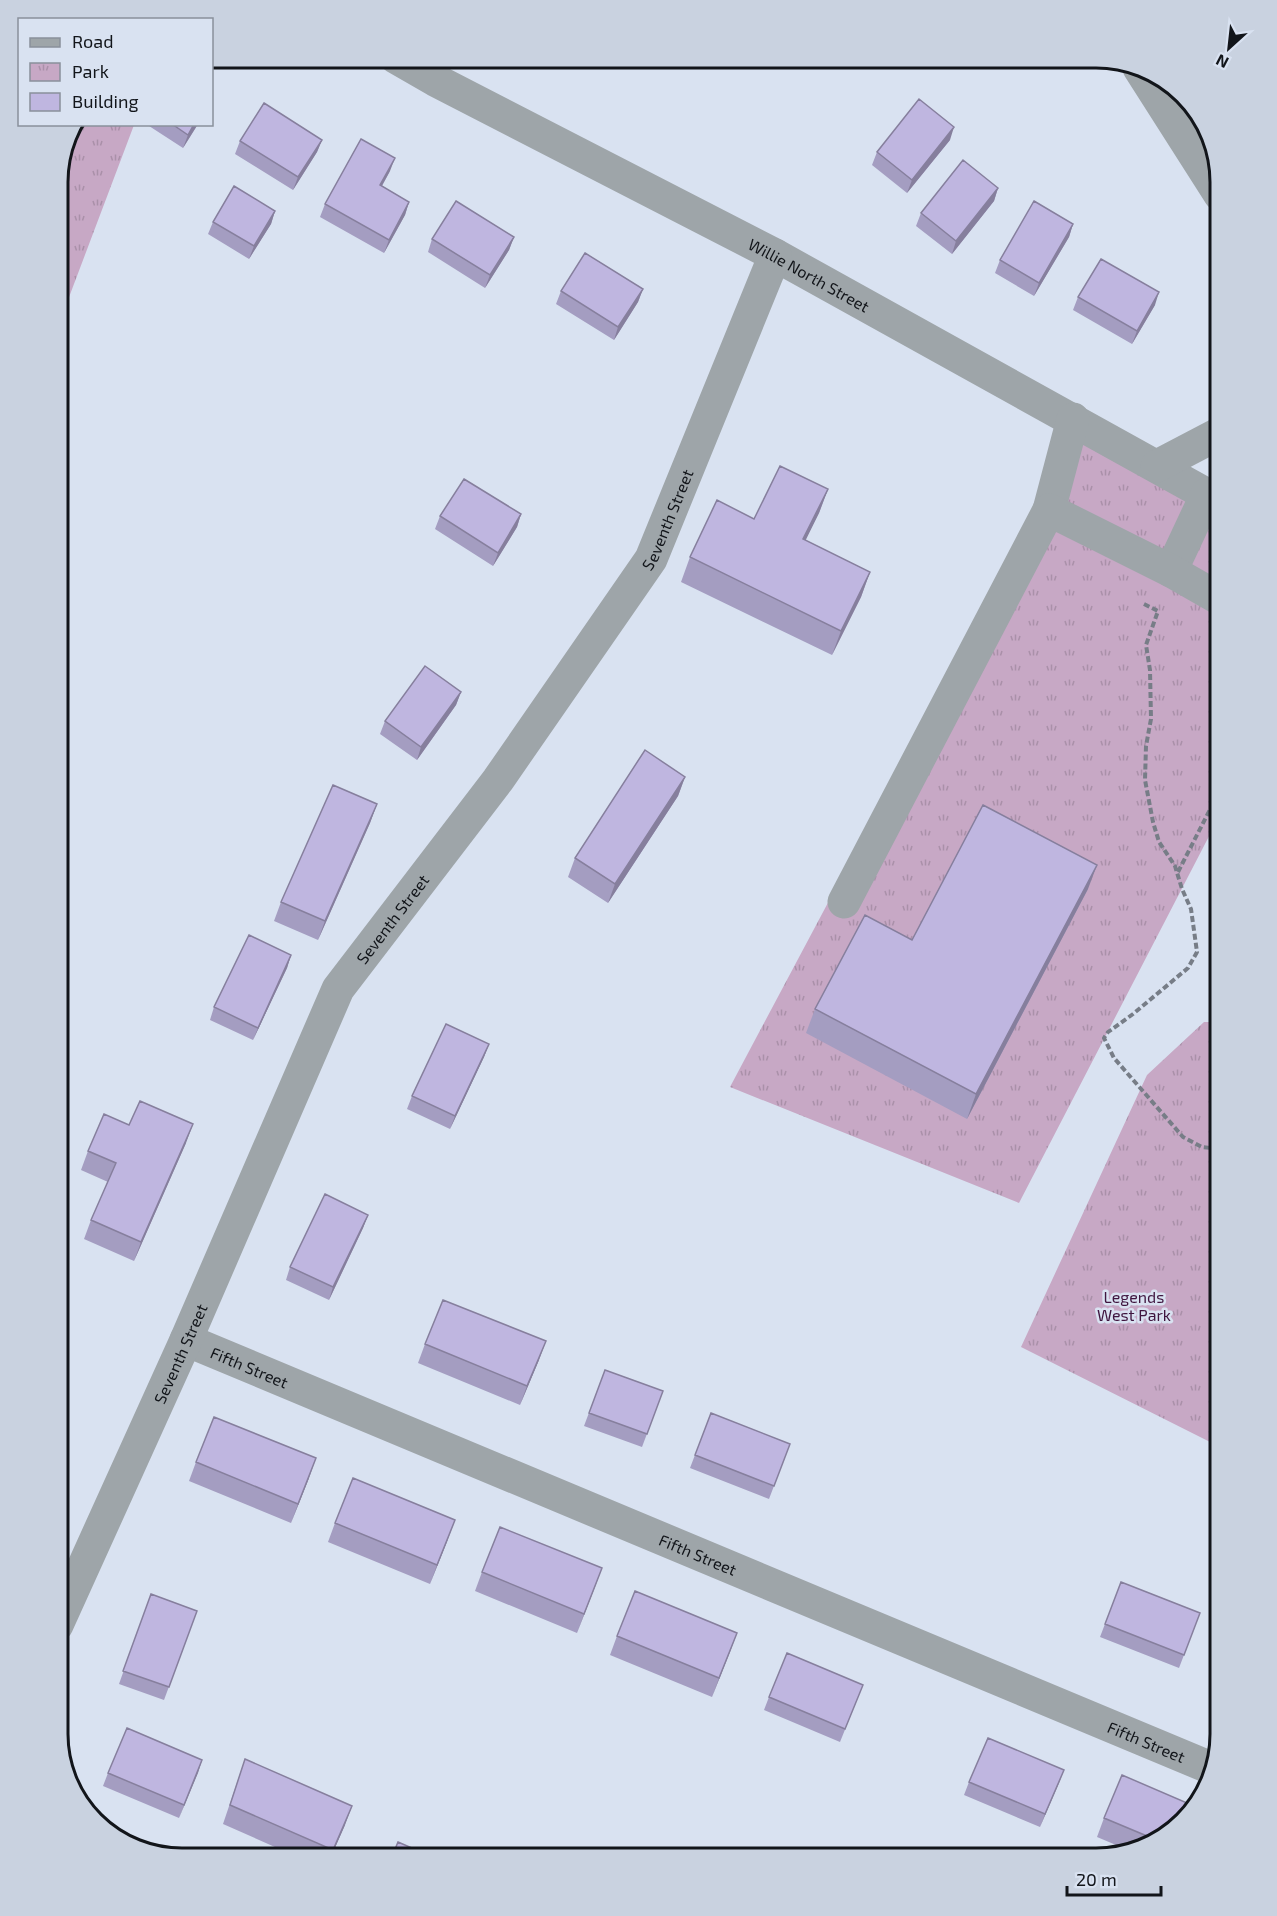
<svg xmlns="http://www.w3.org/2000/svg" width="1277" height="1916" font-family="'Exo 2',sans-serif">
<defs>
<pattern id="park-tufts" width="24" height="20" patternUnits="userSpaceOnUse" patternTransform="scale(1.5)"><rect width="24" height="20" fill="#c7a8c5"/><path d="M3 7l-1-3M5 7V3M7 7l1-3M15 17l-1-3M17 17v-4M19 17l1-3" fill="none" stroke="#aa90a9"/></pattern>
</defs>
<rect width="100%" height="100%" fill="#d9e2f1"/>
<path fill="url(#park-tufts)" d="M 71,125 L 134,125 L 57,329 L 57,174 Z
M 1082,425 L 1220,502 L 1220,815 L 1019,1203 L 730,1087 Z
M 1204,1022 L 1220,1022 L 1220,1447 L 1021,1347 L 1147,1075 Z"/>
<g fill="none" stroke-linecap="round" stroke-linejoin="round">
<path stroke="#777d87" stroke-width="4" stroke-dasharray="6 3" stroke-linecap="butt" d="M 1144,604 L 1158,611 L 1146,645 L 1150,670 L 1151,719 L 1146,746 L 1145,780 L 1153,822 L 1159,842 L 1175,866 L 1182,889 L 1191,909 L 1197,952 L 1188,968 L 1133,1014 L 1108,1032 L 1104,1038 L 1114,1058 L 1183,1137 L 1202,1147 L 1220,1149
M 1178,872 L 1220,790"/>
<g stroke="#9ea5a9" stroke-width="33">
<path id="s1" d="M 395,57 L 435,80 L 775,255 L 1220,502"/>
<path d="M 1139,68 L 1220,195"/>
<path d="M 1157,466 L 1220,433"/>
<path d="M 1049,510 L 1073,419"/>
<path d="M 1171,571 L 1207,494"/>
<path d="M 844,902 L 1049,510 L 1171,571 L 1220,599"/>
<path id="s2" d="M 186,1340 L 1211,1768"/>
<path id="s3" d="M 57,1625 L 186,1340 L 338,989 L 498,780 L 651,559 L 775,255"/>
</g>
</g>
<path fill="#a49dc1" d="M 146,124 L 198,124 L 183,148 Z
M 322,140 L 317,152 L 293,190 L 235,154 L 240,141 Z
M 950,140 L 907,193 L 872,165 L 877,152 Z
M 390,171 L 382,186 L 409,202 L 405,215 L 384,253 L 320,217 L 325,204 Z
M 998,188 L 994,201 L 952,254 L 916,226 L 921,213 Z
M 275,211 L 271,224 L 249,259 L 208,234 L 213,222 Z
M 1073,224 L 1069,237 L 1034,296 L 995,273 L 1000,260 Z
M 514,237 L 509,250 L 485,288 L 428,252 L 432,239 Z
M 643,289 L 638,302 L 614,340 L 556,304 L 561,291 Z
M 1078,297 L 1155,305 L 1132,344 L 1073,310 Z
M 828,489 L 819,513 L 805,540 L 870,572 L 861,597 L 832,655 L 681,582 L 690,557 L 754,519 Z
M 521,514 L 517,527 L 493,566 L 435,529 L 440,516 Z
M 461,692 L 456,705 L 417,760 L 380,734 L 385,721 Z
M 685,777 L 678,796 L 608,903 L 568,877 L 575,858 Z
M 377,804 L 370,823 L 318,940 L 274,921 L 281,902 Z
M 1088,889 L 967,1119 L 806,1033 L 815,1009 L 912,940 Z
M 291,955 L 287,968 L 253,1040 L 210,1020 L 214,1007 Z
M 489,1044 L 484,1057 L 450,1129 L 407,1109 L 412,1096 Z
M 129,1125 L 186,1143 L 134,1261 L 84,1239 L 91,1220 L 108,1182 L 81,1170 L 88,1151 Z
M 368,1215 L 363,1228 L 329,1300 L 286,1280 L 290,1267 Z
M 425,1344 L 539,1360 L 520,1405 L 418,1363 Z
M 605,1370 L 663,1391 L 642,1447 L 584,1426 Z
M 711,1413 L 790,1444 L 769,1499 L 690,1468 Z
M 196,1462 L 309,1478 L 291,1523 L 189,1481 Z
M 335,1523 L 448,1539 L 430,1584 L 328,1542 Z
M 602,1568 L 577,1633 L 475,1591 L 482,1572 Z
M 1121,1582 L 1200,1613 L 1179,1668 L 1100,1637 Z
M 151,1594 L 197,1611 L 164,1700 L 119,1684 Z
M 737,1633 L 712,1697 L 610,1655 L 617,1636 Z
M 863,1685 L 840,1742 L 764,1710 L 769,1697 Z
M 245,1759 L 345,1825 L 330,1859 L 302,1859 L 223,1824 Z
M 202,1760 L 179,1818 L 103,1786 L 108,1773 Z
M 1064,1770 L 1040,1827 L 964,1795 L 969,1782 Z
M 1194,1806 L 1157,1842 L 1128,1850 L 1097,1837 L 1104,1818 Z"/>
<path fill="#867f9d" d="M 194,124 L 198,124 L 183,148 L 188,135 Z
M 954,127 L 950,140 L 907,193 L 912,180 Z
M 322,140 L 317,152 L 293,190 L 298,177 Z
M 395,158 L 390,171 L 375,198 L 380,185 Z
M 998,188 L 994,201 L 952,254 L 956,241 Z
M 409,202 L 405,215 L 384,253 L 389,240 Z
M 275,211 L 271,224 L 249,259 L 254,246 Z
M 1073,224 L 1069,237 L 1034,296 L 1039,283 Z
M 514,237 L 509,250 L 485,288 L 490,275 Z
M 643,289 L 638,302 L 614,340 L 618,327 Z
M 1159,292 L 1155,305 L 1132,344 L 1137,331 Z
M 828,489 L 819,513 L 794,564 L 803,539 Z
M 521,514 L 517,527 L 493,566 L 498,553 Z
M 870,572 L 861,597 L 832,655 L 841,631 Z
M 461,692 L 456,705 L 417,760 L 421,747 Z
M 685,777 L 678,796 L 608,903 L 615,884 Z
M 377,804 L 370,823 L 318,940 L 325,921 Z
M 1097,865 L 1088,889 L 967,1119 L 976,1094 Z
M 291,955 L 287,968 L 253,1040 L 258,1028 Z
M 489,1044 L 484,1057 L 450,1129 L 455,1116 Z
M 193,1124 L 186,1143 L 134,1261 L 141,1242 Z
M 368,1215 L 363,1228 L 329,1300 L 333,1287 Z
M 546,1341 L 539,1360 L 520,1405 L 527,1386 Z
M 316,1458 L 309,1478 L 291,1523 L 298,1504 Z
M 455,1520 L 448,1539 L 430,1584 L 437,1565 Z
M 602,1568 L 595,1587 L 577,1633 L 584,1614 Z
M 737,1633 L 730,1652 L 712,1697 L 719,1678 Z
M 202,1760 L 198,1773 L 179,1818 L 184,1805 Z
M 1064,1770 L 1059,1783 L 1040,1827 L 1045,1814 Z
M 352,1806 L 345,1825 L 330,1859 L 333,1850 Z"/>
<path fill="#bfb6e0" stroke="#867f9d" stroke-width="1.5" d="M 919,99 L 954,127 L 912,180 L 877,152 Z
M 264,103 L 322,140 L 298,177 L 240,141 Z
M 172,124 L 194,124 L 188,135 Z
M 361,139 L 395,158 L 380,185 L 409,202 L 389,240 L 325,204 Z
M 963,160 L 998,188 L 956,241 L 921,213 Z
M 234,186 L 275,211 L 254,246 L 213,222 Z
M 456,201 L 514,237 L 490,275 L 432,239 Z
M 1034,201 L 1073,224 L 1039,283 L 1000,260 Z
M 585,253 L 643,289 L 618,327 L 561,291 Z
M 1101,259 L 1159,292 L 1137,331 L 1078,297 Z
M 780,466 L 828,489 L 803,539 L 870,572 L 841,631 L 690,557 L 717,500 L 754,519 Z
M 464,479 L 521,514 L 498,553 L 440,516 Z
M 425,666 L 461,692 L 421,747 L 385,721 Z
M 645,750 L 685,777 L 615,884 L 575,858 Z
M 333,785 L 377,804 L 325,921 L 281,902 Z
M 983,805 L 1097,865 L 976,1094 L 815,1009 L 865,915 L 912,940 Z
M 249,935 L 291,955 L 258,1028 L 214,1007 Z
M 446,1024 L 489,1044 L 455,1116 L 412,1096 Z
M 140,1101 L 193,1124 L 141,1242 L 91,1220 L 116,1163 L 88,1151 L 104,1114 L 129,1125 Z
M 325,1194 L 368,1215 L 333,1287 L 290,1267 Z
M 443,1300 L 546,1341 L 527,1386 L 425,1344 Z
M 605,1370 L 663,1391 L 647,1434 L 589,1413 Z
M 711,1413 L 790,1444 L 774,1486 L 695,1455 Z
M 214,1417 L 316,1458 L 298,1504 L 196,1462 Z
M 353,1478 L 455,1520 L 437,1565 L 335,1523 Z
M 500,1527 L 602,1568 L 584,1614 L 482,1572 Z
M 1121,1582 L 1200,1613 L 1184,1655 L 1105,1624 Z
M 635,1591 L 737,1633 L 719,1678 L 617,1636 Z
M 151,1594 L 197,1611 L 169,1687 L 123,1671 Z
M 787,1653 L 863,1685 L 845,1729 L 769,1697 Z
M 127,1728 L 202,1760 L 184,1805 L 108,1773 Z
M 988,1738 L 1064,1770 L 1045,1814 L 969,1782 Z
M 245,1759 L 352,1806 L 333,1850 L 230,1805 Z
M 1122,1775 L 1194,1806 L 1159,1841 L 1104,1818 Z
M 398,1842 L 437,1859 L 391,1859 Z"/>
<g text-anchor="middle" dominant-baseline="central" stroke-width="5" stroke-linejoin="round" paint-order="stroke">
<g font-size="16" fill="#12151a" stroke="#d9e2f1">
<text stroke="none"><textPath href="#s1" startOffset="468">Willie North Street</textPath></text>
<text stroke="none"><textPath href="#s3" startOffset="1270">Seventh Street</textPath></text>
<text stroke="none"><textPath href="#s3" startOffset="784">Seventh Street</textPath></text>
<text stroke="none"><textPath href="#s3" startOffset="298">Seventh Street</textPath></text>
<text stroke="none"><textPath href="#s2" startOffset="69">Fifth Street</textPath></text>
<text stroke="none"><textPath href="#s2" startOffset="555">Fifth Street</textPath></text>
<text stroke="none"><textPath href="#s2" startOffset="1041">Fifth Street</textPath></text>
</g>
<g font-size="16" fill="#3f153f" stroke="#d9e2f1">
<text x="1134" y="1296">Legends<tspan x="1134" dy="18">West Park</tspan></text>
</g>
</g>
<path d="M0 0H1277V1916H0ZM182 68H1096A114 114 0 0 1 1210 182V1734A114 114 0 0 1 1096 1848H182A114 114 0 0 1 68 1734V182A114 114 0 0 1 182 68Z" fill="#c9d2e0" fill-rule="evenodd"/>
<path fill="none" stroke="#12151a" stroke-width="3" d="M182 68H1096A114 114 0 0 1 1210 182V1734A114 114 0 0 1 1096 1848H182A114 114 0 0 1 68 1734V182A114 114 0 0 1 182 68Z"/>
<rect x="18" y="18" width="195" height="108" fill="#d9e2f1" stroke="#89909b" stroke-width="1.5"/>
<rect x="30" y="38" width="30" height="9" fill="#9ea5a9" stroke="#89909b" stroke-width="1.5"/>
<text x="72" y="48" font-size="18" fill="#12151a">Road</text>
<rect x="30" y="63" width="30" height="18" fill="url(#park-tufts)" stroke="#89909b" stroke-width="1.5"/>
<text x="72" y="78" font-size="18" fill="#12151a">Park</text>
<rect x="30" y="93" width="30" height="18" fill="#bfb6e0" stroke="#89909b" stroke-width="1.5"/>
<text x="72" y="108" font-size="18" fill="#12151a">Building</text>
<g transform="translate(1229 48) rotate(207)" stroke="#d9e2f1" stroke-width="4.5" paint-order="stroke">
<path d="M0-4.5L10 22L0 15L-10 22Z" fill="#12151a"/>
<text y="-9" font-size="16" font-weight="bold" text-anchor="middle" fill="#12151a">N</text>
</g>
<path d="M1067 1886v9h94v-9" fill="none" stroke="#12151a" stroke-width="3"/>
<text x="1076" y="1886" font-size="18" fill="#12151a" stroke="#d9e2f1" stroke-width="4.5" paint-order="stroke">20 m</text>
</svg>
